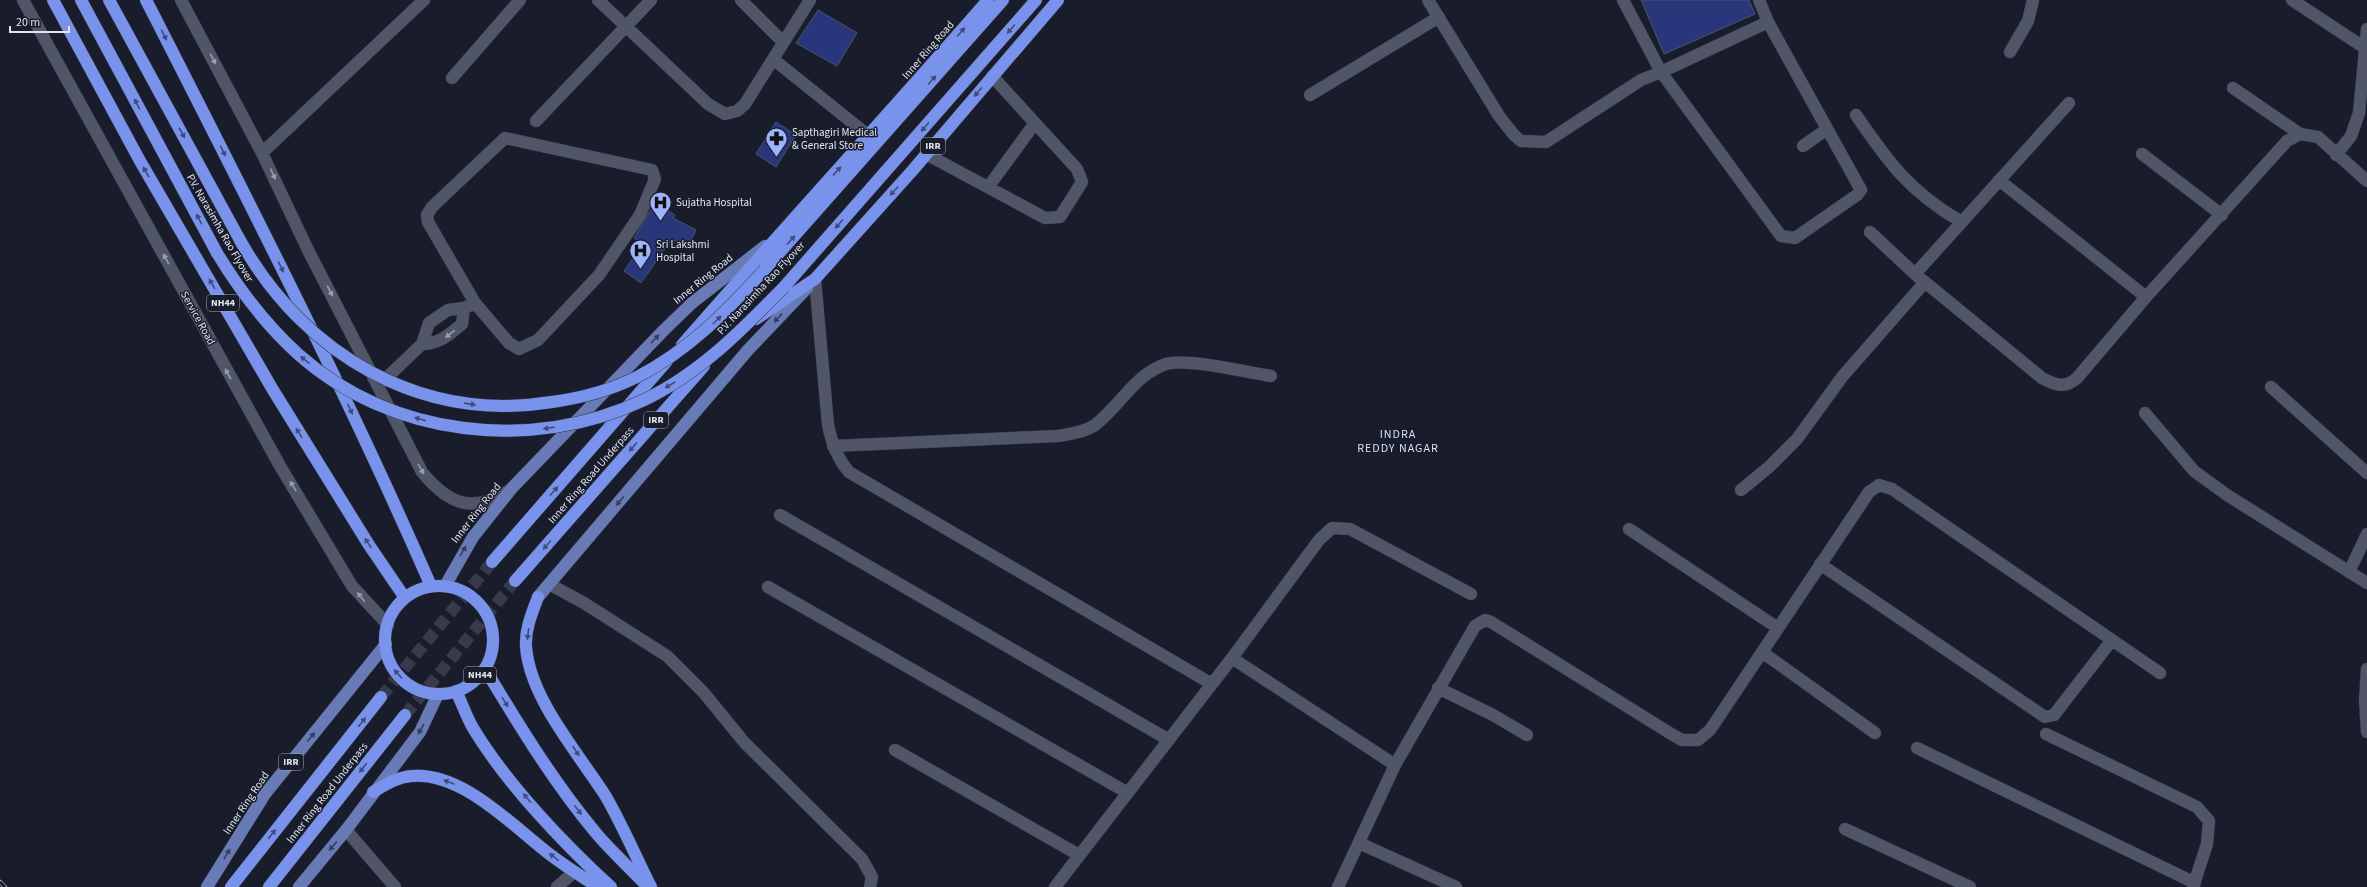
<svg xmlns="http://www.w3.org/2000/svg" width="2367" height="887" font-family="'Source Sans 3',sans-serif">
<rect width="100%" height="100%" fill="#181c2b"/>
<path fill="#28367b" stroke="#4e5364" d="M 1641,0 L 1749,0 L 1755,14 L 1664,54 Z
M 818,10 L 857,33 L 837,66 L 796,43 Z
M 776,122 L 796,135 L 776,167 L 756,154 Z
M 655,203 L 675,215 L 673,218 L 696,230 L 687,248 L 672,239 L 641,283 L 624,271 L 643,244 L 634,238 Z"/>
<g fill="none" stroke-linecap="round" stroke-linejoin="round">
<path stroke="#363a49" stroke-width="12" stroke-dasharray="12 6" stroke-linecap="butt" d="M 381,697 L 492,562
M 405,715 L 515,581"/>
<defs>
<path id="minor" d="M 23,0 L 280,466 L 352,586 L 388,625
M 181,0 L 262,153 L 308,250 L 422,472 C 449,505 473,514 510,490
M 598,0 L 708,104 L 725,114 L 737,111 L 745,104 L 810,0
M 741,0 L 783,42
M 1428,0 L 1499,116 L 1514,135 L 1521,141 L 1546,142 L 1641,80 L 1661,72 L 1781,236 L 1795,238 L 1857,195 L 1861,190 L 1768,22 L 1661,72 L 1623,0
M 1759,0 L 1768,22
M 2292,0 L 2365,48
M 2010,52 L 2028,21 L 2033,0
M 773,59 L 869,136
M 452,78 L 520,0
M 2233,88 L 2300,134
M 1310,95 L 1439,17
M 1856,115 C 1889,163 1909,191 1960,221
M 536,121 L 651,0
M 1803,146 L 1827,129
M 262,153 L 424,0
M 926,154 L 1045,218 L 1060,217 L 1082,182 L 1077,169 L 992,76
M 2142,154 L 2222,215
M 2336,155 L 2351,136 L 2359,113 L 2367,29
M 1999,180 L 2146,297
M 989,186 L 1035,123
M 1870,232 L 1915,274 L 2042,378 C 2055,385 2065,389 2077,378 L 2146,297 L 2287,141 L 2300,134 L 2318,137 L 2367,181
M 1915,274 L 2069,103
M 815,279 L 828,425 C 832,443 837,458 849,472 L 1212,684
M 422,344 C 439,344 449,335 462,324 L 464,308
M 378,386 L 422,344 L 429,323 L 448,310 L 464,308 L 475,303 L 428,222 L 427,215 L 432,207 L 505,138 L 652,170 L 655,179 L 640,215 L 599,275 L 538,340 L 519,349 L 509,343 L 475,303
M 2271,387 L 2367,473
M 2145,413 L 2194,471 L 2227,495 L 2367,583
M 833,446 L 1058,436 C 1070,434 1085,432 1095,425 C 1120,406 1135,374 1166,364 C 1187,358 1246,372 1271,376
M 1741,490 L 1769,467 L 1797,439 L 1842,377 L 1925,282
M 780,515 L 1169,740
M 1629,529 L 1778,628
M 1820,564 L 2045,717 L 2054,715 L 2112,640
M 2349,572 L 2367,534
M 549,584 L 584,603 L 667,656 L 704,693 L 744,742 L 862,859 L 872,877 L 870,887
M 768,587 L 1128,793
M 1762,652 L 1875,733
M 1232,658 L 1395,765
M 2367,669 L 2365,700 L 2367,732
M 1438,688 L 1493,715 L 1527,735
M 2046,734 L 2197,807 L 2209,821 L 2207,844 L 2193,887
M 1917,748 L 2195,883
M 895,750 L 1079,855
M 1845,829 L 1970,887
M 346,830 L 395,887
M 1359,843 L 1456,887
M 557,887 L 574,872
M 1055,887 L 1232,658 L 1319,540 L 1332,528 L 1350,529 L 1471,594
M 1338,887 L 1395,765 L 1475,626 L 1485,620 L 1491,622 L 1673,735 L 1682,740 L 1698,740 L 1710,730 L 1869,492 L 1879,485 L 1892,489 L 2160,673"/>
<path id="major" d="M 445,586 L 473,537 L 512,488 L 664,330 L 692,303 L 765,246
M 538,597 L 748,350 L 807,288
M 207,887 L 265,794 L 386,644
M 299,887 L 346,830 L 420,732 L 438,694"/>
<path id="highway" d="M 53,0 L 140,161 L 273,390 L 369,545 L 405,598
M 81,0 L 217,253
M 109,0 L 241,242
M 146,0 C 245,194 344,387 431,586
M 765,269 L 1003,0
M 784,287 L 1036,0
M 756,319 L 815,279 L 912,171 L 1058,0
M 682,345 C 783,229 887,116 988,0
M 492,562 L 667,361
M 515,581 L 704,366
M385 640a54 54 0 1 1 108 0a54 54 0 1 1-108 0Z
M 538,597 C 532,613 525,629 526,646 C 529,697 578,753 605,795 C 622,824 636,857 651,887
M 485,669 C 519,725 554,783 596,833 C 611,851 629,867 645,884
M 456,691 C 462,703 466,716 473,728 C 506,783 563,843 611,887
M 373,792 C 385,785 397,777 412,776 C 460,772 508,821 543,849 C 560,863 579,875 598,887
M 231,887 L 381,697
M 269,887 L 405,715"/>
</defs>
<use href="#minor" stroke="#353844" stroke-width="13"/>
<use href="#major" stroke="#353844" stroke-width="13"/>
<use href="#highway" stroke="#353844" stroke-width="13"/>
<use href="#minor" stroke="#505667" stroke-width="12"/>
<use href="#major" stroke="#697bb7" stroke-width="12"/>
<use href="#highway" stroke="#7993ed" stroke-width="12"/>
<defs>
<path id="rail" d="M 0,882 L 5,887"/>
</defs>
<use href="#rail" stroke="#9295a2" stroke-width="4.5"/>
<use href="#rail" stroke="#181c2b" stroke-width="3" stroke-dasharray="9" stroke-linecap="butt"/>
<defs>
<path id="highway-bridge" d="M 241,242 C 305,355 421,423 552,402 C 581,398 611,390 637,377 C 688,351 727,311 765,269
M 217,253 C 240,291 265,324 298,354 C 391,437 532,453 644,400 C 699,374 742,330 784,287"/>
</defs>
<use href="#highway-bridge" stroke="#353844" stroke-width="13" stroke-linecap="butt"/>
<use href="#highway-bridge" stroke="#7993ed" stroke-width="12"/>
</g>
<defs><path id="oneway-solid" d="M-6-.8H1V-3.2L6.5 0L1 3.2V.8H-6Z"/></defs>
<g fill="#3f4c79">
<use href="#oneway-solid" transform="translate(1011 29) rotate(131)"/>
<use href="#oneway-solid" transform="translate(961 32) rotate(-49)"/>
<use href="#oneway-solid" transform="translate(164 35) rotate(63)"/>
<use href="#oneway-solid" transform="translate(932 80) rotate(-48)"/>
<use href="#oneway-solid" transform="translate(978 92) rotate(130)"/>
<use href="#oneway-solid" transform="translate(137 104) rotate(-118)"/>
<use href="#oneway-solid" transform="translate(925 127) rotate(131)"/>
<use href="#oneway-solid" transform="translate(182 133) rotate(61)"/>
<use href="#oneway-solid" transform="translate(223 151) rotate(63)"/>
<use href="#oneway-solid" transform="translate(837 171) rotate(-47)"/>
<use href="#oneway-solid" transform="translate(146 172) rotate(-120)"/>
<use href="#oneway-solid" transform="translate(894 191) rotate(132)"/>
<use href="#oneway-solid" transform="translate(199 219) rotate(-118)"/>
<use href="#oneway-solid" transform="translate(839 224) rotate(131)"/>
<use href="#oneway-solid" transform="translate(791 240) rotate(-48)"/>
<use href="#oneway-solid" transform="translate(281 267) rotate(64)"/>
<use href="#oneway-solid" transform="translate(212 284) rotate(-120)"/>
<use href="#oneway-solid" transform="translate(717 320) rotate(-45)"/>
<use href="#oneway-solid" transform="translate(305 360) rotate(-142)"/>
<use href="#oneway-solid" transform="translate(670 385) rotate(150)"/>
<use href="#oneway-solid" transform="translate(470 404) rotate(8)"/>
<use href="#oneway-solid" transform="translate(350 409) rotate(64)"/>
<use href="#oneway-solid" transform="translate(420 419) rotate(-164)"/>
<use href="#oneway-solid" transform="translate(549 428) rotate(171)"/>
<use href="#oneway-solid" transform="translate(299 433) rotate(-121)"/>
<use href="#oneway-solid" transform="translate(633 447) rotate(131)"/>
<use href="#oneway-solid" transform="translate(554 491) rotate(-49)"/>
<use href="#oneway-solid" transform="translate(368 543) rotate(-123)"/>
<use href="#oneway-solid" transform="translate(547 545) rotate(131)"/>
<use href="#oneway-solid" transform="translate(528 634) rotate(97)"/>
<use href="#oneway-solid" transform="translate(398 674) rotate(-131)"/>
<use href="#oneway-solid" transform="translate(505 702) rotate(59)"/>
<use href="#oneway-solid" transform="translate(362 722) rotate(-52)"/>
<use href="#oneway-solid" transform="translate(576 751) rotate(57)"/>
<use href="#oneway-solid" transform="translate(363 768) rotate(128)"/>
<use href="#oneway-solid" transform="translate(449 782) rotate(-159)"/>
<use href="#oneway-solid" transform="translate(527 798) rotate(-130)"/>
<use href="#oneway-solid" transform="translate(578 810) rotate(53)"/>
<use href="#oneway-solid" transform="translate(272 834) rotate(-52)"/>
<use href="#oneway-solid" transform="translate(554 857) rotate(-142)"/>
</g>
<g fill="#999eac">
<use href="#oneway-solid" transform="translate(213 59) rotate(62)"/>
<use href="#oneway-solid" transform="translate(273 174) rotate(65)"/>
<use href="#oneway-solid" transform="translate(166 259) rotate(-119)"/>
<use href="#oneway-solid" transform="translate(330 291) rotate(63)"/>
<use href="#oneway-solid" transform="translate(450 334) rotate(143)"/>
<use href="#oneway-solid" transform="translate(228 374) rotate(-119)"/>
<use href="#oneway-solid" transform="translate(421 469) rotate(60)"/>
<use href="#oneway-solid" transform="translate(293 486) rotate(-121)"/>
<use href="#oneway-solid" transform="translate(361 597) rotate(-129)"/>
</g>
<g fill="#343d5c">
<use href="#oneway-solid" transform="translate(778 318) rotate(133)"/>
<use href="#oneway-solid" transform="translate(655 339) rotate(-46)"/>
<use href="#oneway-solid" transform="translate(620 501) rotate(131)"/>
<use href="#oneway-solid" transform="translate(463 551) rotate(-59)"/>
<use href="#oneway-solid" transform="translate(421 729) rotate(120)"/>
<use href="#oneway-solid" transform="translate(311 737) rotate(-51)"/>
<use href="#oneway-solid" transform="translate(333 846) rotate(130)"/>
<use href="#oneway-solid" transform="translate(227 854) rotate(-58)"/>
</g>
<defs>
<symbol id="pharmacy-pin" viewBox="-11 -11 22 30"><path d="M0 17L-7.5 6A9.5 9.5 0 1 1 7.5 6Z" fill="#9db4fd" stroke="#181c2b"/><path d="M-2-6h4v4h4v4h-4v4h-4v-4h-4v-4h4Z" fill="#111"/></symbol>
<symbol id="hospital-pin" viewBox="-11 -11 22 30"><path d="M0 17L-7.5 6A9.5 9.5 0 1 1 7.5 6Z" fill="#9db4fd" stroke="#181c2b"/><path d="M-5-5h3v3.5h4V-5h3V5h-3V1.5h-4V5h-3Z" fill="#111"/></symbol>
</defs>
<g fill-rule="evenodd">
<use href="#pharmacy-pin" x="764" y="126" width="25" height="34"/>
<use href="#hospital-pin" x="648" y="190" width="25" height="34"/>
<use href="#hospital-pin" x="628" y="238" width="25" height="34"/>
</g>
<g text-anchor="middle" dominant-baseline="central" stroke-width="3" stroke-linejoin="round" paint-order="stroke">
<g fill="#181c2b" stroke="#a5a9b5" stroke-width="1">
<rect x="921" y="138" width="24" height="16" rx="3"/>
<rect x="207" y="295" width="32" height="16" rx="3"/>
<rect x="644" y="412" width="24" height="16" rx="3"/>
<rect x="464" y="667" width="32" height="16" rx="3"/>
<rect x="279" y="754" width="24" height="16" rx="3"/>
</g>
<g font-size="10" font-weight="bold" fill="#e2e5f0">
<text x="933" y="146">IRR</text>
<text x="223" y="303">NH44</text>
<text x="656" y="420">IRR</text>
<text x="480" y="675">NH44</text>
<text x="291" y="762">IRR</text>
</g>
<g font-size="11" fill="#e2e5f0" stroke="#181c2b">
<text transform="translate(928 50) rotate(-49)">Inner Ring Road</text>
<text transform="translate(220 228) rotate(60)">P.V. Narasimha Rao Flyover</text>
<text transform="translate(703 279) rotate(-39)">Inner Ring Road</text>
<text transform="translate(761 288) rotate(-47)">P.V. Narasimha Rao Flyover</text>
<text transform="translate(198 318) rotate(61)">Service Road</text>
<text transform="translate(591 475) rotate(-49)">Inner Ring Road Underpass</text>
<text transform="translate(476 513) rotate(-52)">Inner Ring Road</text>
<text transform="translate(327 793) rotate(-52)">Inner Ring Road Underpass</text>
<text transform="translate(246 803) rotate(-56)">Inner Ring Road</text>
</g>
<g font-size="11" fill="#e2e5f0" stroke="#181c2b" text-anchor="start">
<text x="792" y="132">Sapthagiri Medical<tspan x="792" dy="13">&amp; General Store</tspan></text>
<text x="676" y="202">Sujatha Hospital</text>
<text x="656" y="244">Sri Lakshmi<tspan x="656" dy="13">Hospital</tspan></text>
</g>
<g font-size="12" letter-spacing="1" fill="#d5dffb" stroke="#181c2b">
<text x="1398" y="434">INDRA<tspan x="1398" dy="14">REDDY NAGAR</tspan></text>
</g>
</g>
<path d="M10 26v6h59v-6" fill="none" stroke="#e2e5f0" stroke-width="2"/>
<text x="16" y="26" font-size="12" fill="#e2e5f0" stroke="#181c2b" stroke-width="3" paint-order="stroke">20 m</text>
</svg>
